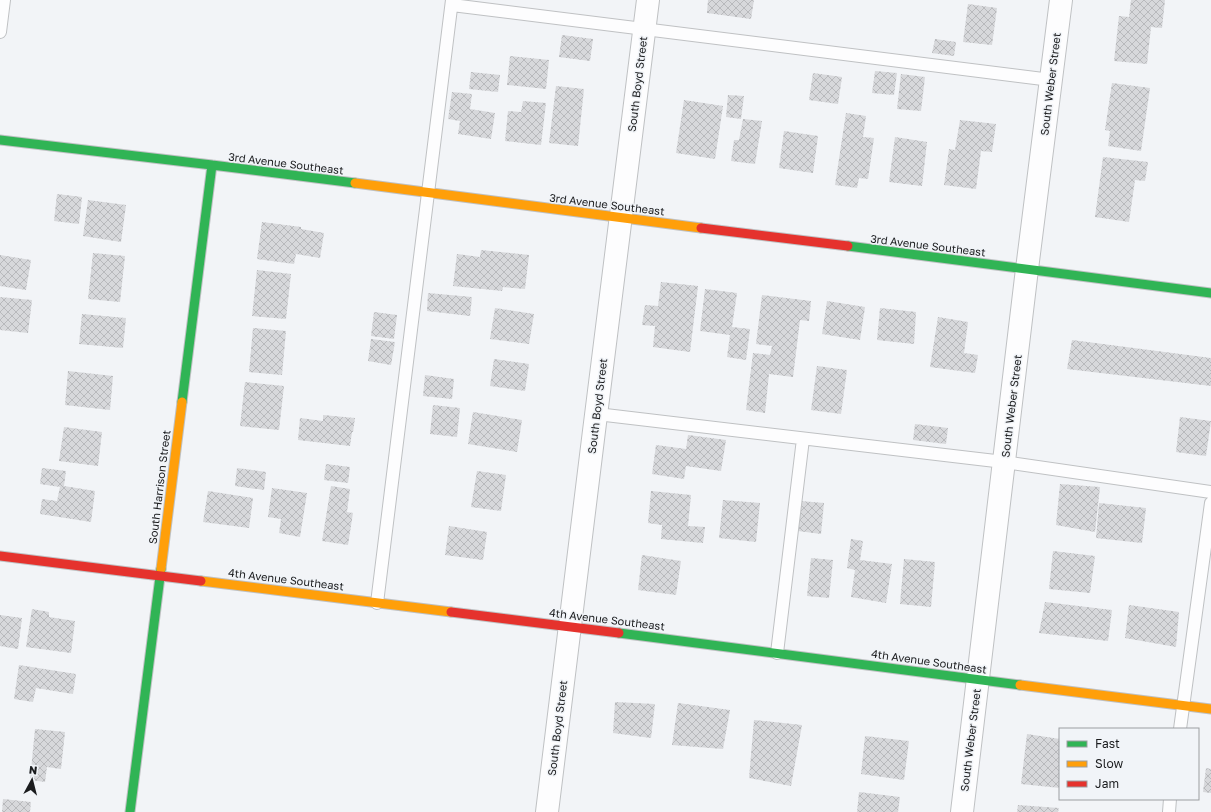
<svg xmlns="http://www.w3.org/2000/svg" width="1211" height="812" font-family="'Golos Text',sans-serif">
<defs>
<pattern id="building-cross-hatch" width="8" height="8" patternUnits="userSpaceOnUse"><rect width="8" height="8" fill="#d7d8db"/><path d="M0 0l8 8M0 8l8-8" fill="none" stroke="#b8b9bc"/></pattern>
</defs>
<rect width="100%" height="100%" fill="#f2f4f7"/>
<path fill="url(#building-cross-hatch)" d="M 708,0 L 754,0 L 751,19 L 707,13 Z
M 1131,0 L 1165,0 L 1162,28 L 1151,27 L 1147,64 L 1114,61 L 1119,16 L 1129,17 Z
M 968,4 L 997,8 L 992,45 L 963,42 Z
M 562,35 L 593,39 L 590,61 L 559,57 Z
M 935,39 L 956,42 L 954,56 L 932,53 Z
M 510,56 L 549,60 L 546,89 L 507,85 Z
M 875,71 L 897,73 L 894,95 L 872,93 Z
M 471,72 L 500,75 L 498,92 L 469,89 Z
M 813,73 L 842,77 L 838,104 L 809,100 Z
M 901,74 L 925,77 L 921,111 L 897,109 Z
M 1112,83 L 1150,88 L 1141,151 L 1108,146 L 1110,131 L 1105,130 Z
M 556,86 L 584,89 L 578,146 L 549,143 Z
M 452,92 L 472,94 L 470,109 L 495,113 L 491,139 L 458,134 L 460,121 L 448,119 Z
M 728,95 L 744,96 L 741,119 L 726,117 Z
M 684,100 L 723,106 L 715,159 L 676,153 Z
M 523,101 L 546,103 L 541,145 L 505,141 L 508,111 L 521,112 Z
M 846,113 L 866,116 L 863,137 L 874,138 L 868,179 L 859,178 L 857,188 L 835,185 Z
M 743,119 L 762,121 L 755,164 L 731,161 L 734,140 L 739,140 Z
M 960,120 L 996,124 L 992,152 L 981,151 L 976,189 L 944,185 L 949,149 L 955,150 Z
M 784,131 L 818,136 L 813,173 L 779,168 Z
M 895,137 L 927,142 L 922,186 L 889,182 Z
M 1103,157 L 1148,162 L 1145,181 L 1135,180 L 1129,222 L 1095,217 Z
M 57,194 L 82,197 L 79,224 L 54,221 Z
M 88,200 L 126,205 L 121,242 L 83,236 Z
M 262,222 L 301,227 L 301,229 L 324,233 L 320,258 L 296,254 L 294,264 L 257,259 Z
M 481,250 L 529,255 L 525,289 L 503,287 L 502,291 L 453,286 L 457,254 L 480,257 Z
M 93,253 L 125,256 L 120,302 L 88,299 Z
M 0,255 L 31,260 L 26,290 L 0,286 Z
M 257,270 L 291,274 L 286,319 L 252,316 Z
M 661,282 L 698,286 L 690,352 L 653,347 L 655,326 L 642,325 L 645,305 L 658,306 Z
M 705,289 L 737,293 L 732,327 L 750,329 L 746,360 L 727,357 L 730,335 L 700,331 Z
M 428,293 L 472,297 L 470,316 L 427,311 Z
M 762,295 L 811,301 L 809,321 L 800,320 L 793,377 L 769,374 L 765,413 L 746,410 L 753,353 L 770,355 L 772,346 L 756,344 Z
M 0,297 L 32,300 L 28,333 L 0,330 Z
M 827,301 L 865,307 L 860,340 L 822,334 Z
M 495,308 L 534,314 L 529,344 L 490,339 Z
M 880,308 L 916,312 L 914,344 L 877,340 Z
M 374,312 L 397,315 L 394,339 L 371,336 Z
M 82,314 L 126,318 L 123,348 L 79,344 Z
M 938,317 L 968,322 L 964,353 L 978,355 L 975,373 L 930,367 Z
M 253,328 L 286,331 L 282,375 L 249,372 Z
M 371,339 L 395,342 L 391,365 L 368,361 Z
M 1072,340 L 1211,358 L 1211,386 L 1067,369 Z
M 494,359 L 529,364 L 525,391 L 490,386 Z
M 817,366 L 847,370 L 841,414 L 811,410 Z
M 68,371 L 113,376 L 110,410 L 65,405 Z
M 425,375 L 454,379 L 452,399 L 423,396 Z
M 245,382 L 284,386 L 279,430 L 240,426 Z
M 433,405 L 460,408 L 457,437 L 430,434 Z
M 473,412 L 522,420 L 517,452 L 468,444 Z
M 323,415 L 355,418 L 353,432 L 352,432 L 350,446 L 298,440 L 300,418 L 323,421 Z
M 1180,417 L 1211,421 L 1206,456 L 1176,452 Z
M 915,424 L 948,428 L 946,444 L 913,440 Z
M 64,427 L 102,432 L 98,466 L 59,461 Z
M 688,435 L 726,440 L 721,471 L 686,466 L 684,479 L 652,474 L 656,445 L 686,449 Z
M 326,464 L 350,467 L 348,483 L 324,480 Z
M 42,468 L 66,471 L 64,486 L 95,491 L 91,522 L 40,514 L 42,499 L 57,501 L 60,487 L 40,484 Z
M 237,468 L 266,472 L 264,490 L 235,486 Z
M 477,471 L 506,475 L 501,511 L 471,507 Z
M 1060,484 L 1100,487 L 1095,532 L 1056,525 Z
M 331,486 L 350,489 L 347,512 L 353,513 L 348,545 L 322,541 Z
M 272,488 L 307,493 L 300,537 L 279,533 L 281,519 L 268,517 Z
M 208,491 L 253,498 L 249,528 L 203,522 Z
M 651,491 L 691,495 L 688,526 L 705,527 L 703,543 L 661,539 L 662,525 L 648,523 Z
M 723,500 L 760,503 L 756,542 L 719,538 Z
M 801,501 L 824,503 L 821,534 L 798,531 Z
M 1099,503 L 1146,508 L 1142,543 L 1096,538 Z
M 449,526 L 487,532 L 483,560 L 445,555 Z
M 851,539 L 863,541 L 860,560 L 892,564 L 886,603 L 851,597 L 855,570 L 847,568 Z
M 1053,551 L 1095,556 L 1090,593 L 1049,589 Z
M 642,555 L 681,561 L 676,595 L 638,590 Z
M 811,558 L 833,560 L 829,598 L 807,596 Z
M 904,559 L 935,562 L 931,607 L 900,604 Z
M 1045,602 L 1112,610 L 1108,641 L 1039,633 Z
M 1129,605 L 1179,612 L 1176,647 L 1125,638 Z
M 32,609 L 49,612 L 49,617 L 75,621 L 71,653 L 26,647 Z
M 0,615 L 22,618 L 18,649 L 0,646 Z
M 19,665 L 76,674 L 73,694 L 36,688 L 33,702 L 14,699 Z
M 615,702 L 655,704 L 651,738 L 613,733 Z
M 678,703 L 730,710 L 723,749 L 672,745 Z
M 754,720 L 802,725 L 791,786 L 749,778 Z
M 35,729 L 65,732 L 61,769 L 47,767 L 45,782 L 30,780 Z
M 1027,734 L 1060,739 L 1060,788 L 1021,784 Z
M 865,736 L 909,741 L 904,780 L 861,774 Z
M 1206,768 L 1211,769 L 1211,793 L 1203,792 Z
M 859,792 L 900,797 L 898,812 L 857,812 Z
M 3,799 L 31,802 L 30,812 L 2,812 Z
M 1018,805 L 1059,808 L 1058,812 L 1017,812 Z"/>
<g fill="none" stroke-linecap="round" stroke-linejoin="round">
<defs>
<path id="lane" d="M 452,5 L 1051,80
M 0,32 L 4,0
M 597,414 L 1004,462 L 1211,492
M 377,603 L 452,0
M 777,653 L 803,439
M 1180,729 L 1211,503
M 1169,812 L 1170,799"/>
<path id="street" d="M 547,812 C 580,541 614,271 648,0
M 962,812 L 1027,269 L 1061,0"/>
<path id="fast" d="M 0,140 L 212,165 L 355,183
M 848,246 L 1211,293
M 182,402 L 212,165
M 619,633 L 1020,685
M 130,812 L 161,569"/>
<path id="slow" d="M 355,183 L 701,228
M 161,569 L 182,402
M 201,581 L 451,612
M 1020,685 L 1211,709"/>
<path id="jam" d="M 701,228 L 848,246
M 0,556 L 201,581
M 451,612 L 619,633"/>
</defs>
<use href="#lane" stroke="#bfc1c3" stroke-width="14"/>
<use href="#street" stroke="#bfc1c3" stroke-width="24"/>
<use href="#fast" stroke="#bfc1c3" stroke-width="11"/>
<use href="#slow" stroke="#bfc1c3" stroke-width="11"/>
<use href="#jam" stroke="#bfc1c3" stroke-width="11"/>
<use href="#lane" stroke="#fdfdfe" stroke-width="12"/>
<use href="#street" stroke="#fdfdfe" stroke-width="22"/>
<use href="#fast" stroke="#30b455" stroke-width="9"/>
<use href="#slow" stroke="#ff9f0a" stroke-width="9"/>
<use href="#jam" stroke="#e5322d" stroke-width="9"/>
</g>
<g text-anchor="middle" dominant-baseline="central" stroke-width="3" stroke-linejoin="round" paint-order="stroke">
<g font-size="11" fill="#1b1c1e" stroke="#f1f4f8">
<text transform="translate(637 84) rotate(-83)">South Boyd Street</text>
<text transform="translate(1050 84) rotate(-83)">South Weber Street</text>
<text transform="translate(286 163) rotate(7)">3rd Avenue Southeast</text>
<text transform="translate(607 204) rotate(7)">3rd Avenue Southeast</text>
<text transform="translate(928 245) rotate(7)">3rd Avenue Southeast</text>
<text transform="translate(597 406) rotate(-83)">South Boyd Street</text>
<text transform="translate(1011 406) rotate(-83)">South Weber Street</text>
<text transform="translate(159 487) rotate(-83)">South Harrison Street</text>
<text transform="translate(286 579) rotate(7)">4th Avenue Southeast</text>
<text transform="translate(607 619) rotate(7)">4th Avenue Southeast</text>
<text transform="translate(929 661) rotate(8)">4th Avenue Southeast</text>
<text transform="translate(557 728) rotate(-83)">South Boyd Street</text>
<text transform="translate(970 740) rotate(-83)">South Weber Street</text>
</g>
</g>
<rect x="1059" y="728" width="140" height="72" fill="#f1f4f8" stroke="#9b9ea1"/>
<rect x="1067" y="741" width="20" height="6" fill="#30b455" stroke="#9b9ea1"/>
<text x="1095" y="748" font-size="12" fill="#1b1c1e">Fast</text>
<rect x="1067" y="761" width="20" height="6" fill="#ff9f0a" stroke="#9b9ea1"/>
<text x="1095" y="768" font-size="12" fill="#1b1c1e">Slow</text>
<rect x="1067" y="781" width="20" height="6" fill="#e5322d" stroke="#9b9ea1"/>
<text x="1095" y="788" font-size="12" fill="#1b1c1e">Jam</text>
<g transform="translate(32 780) rotate(7)" stroke="#f1f4f8" stroke-width="3" paint-order="stroke">
<path d="M0-3L7 15L0 10L-7 15Z" fill="#1b1c1e"/>
<text y="-6" font-size="11" font-weight="bold" text-anchor="middle" fill="#1b1c1e">N</text>
</g>
</svg>
